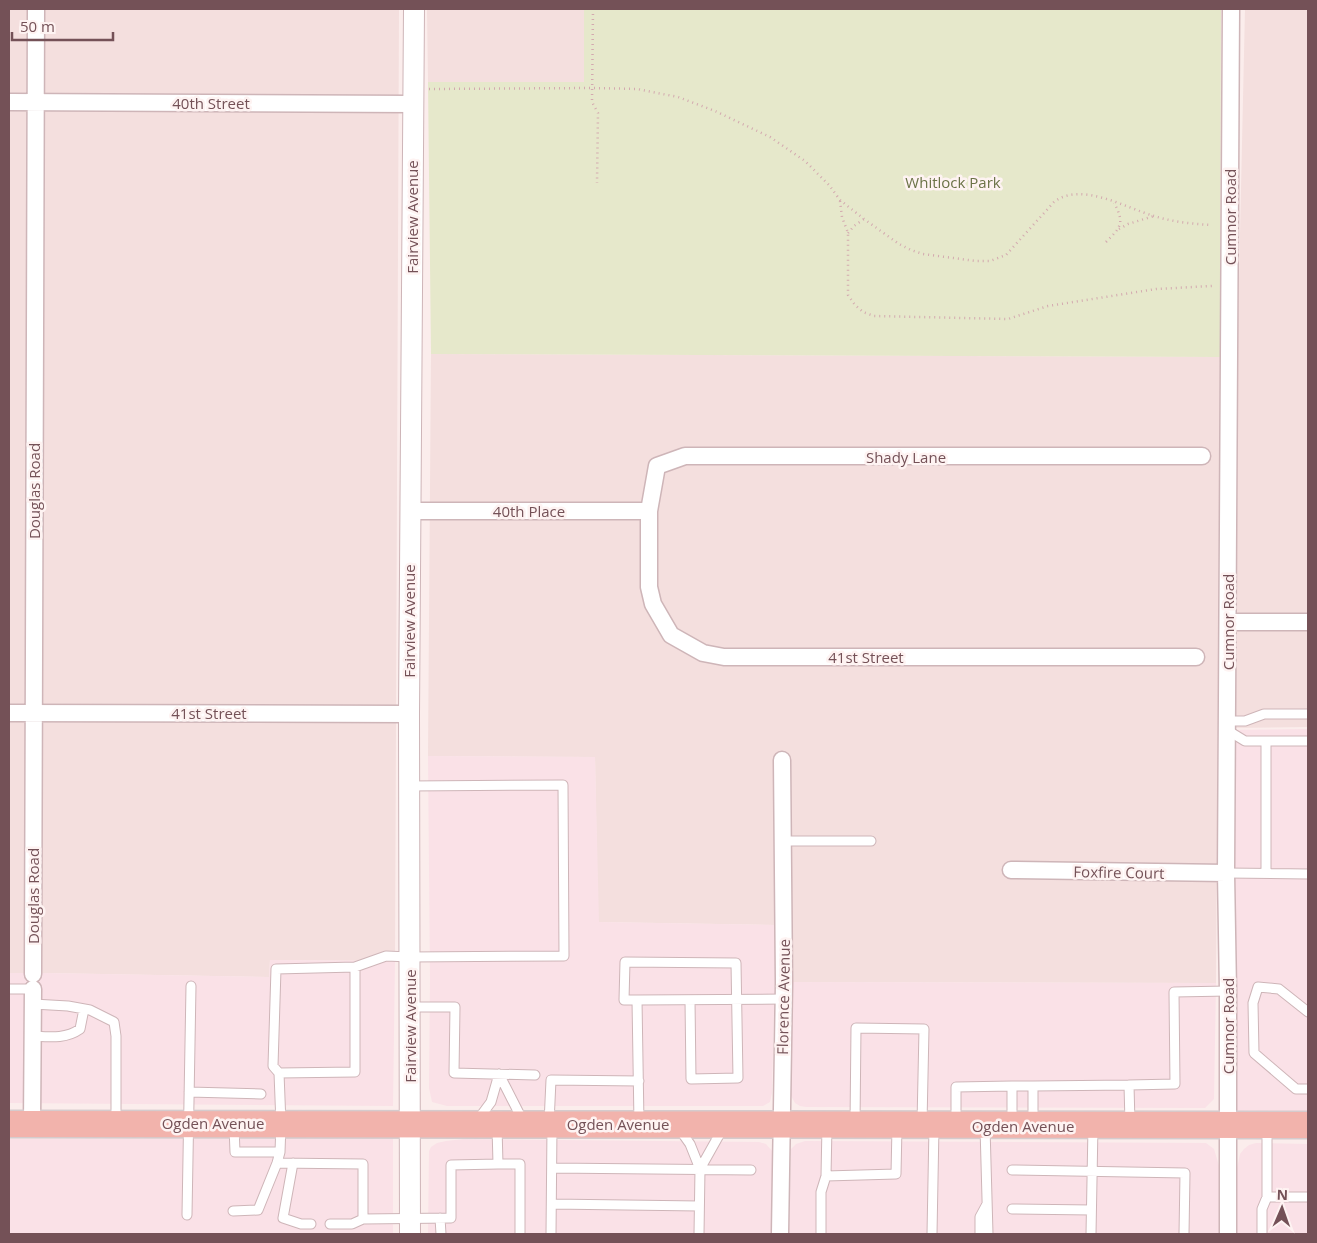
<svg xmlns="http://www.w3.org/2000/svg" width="1317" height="1243" font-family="'Open Sans',sans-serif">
<rect width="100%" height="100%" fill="#fbedec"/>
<path fill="#f4dfde" d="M 9,9 L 399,9 L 395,961 L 270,960 L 269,977 L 45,973 L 9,973 Z
M 427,9 L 584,9 L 584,82 L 428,82 Z
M 1245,9 L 1308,9 L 1308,727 L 1229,728 Z
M 431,354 L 1220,357 L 1216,983 L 775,982 L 776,925 L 598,922 L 595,757 L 428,756 Z"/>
<path fill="#fae1e7" d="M 1308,729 L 1308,1130 L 1224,1130 L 1227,730 Z
M 428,756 L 595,757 L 599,922 L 776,925 L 772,1093 L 770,1102 L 763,1106 L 447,1106 L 432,1102 L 429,1088 L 430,979 Z
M 270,960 L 395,961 L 393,1106 L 9,1103 L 9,973 L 45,973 L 269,977 Z
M 789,982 L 1216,983 L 1214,1099 L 1205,1108 L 806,1107 L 800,1106 L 795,1103 L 791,1096 Z
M 393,1138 L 393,1234 L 9,1234 L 9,1139 Z
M 464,1139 L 759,1142 L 766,1144 L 773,1152 L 773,1234 L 428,1234 L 429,1151 L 431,1147 L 437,1143 L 446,1141 Z
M 805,1141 L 1206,1143 L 1214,1149 L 1223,1179 L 1222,1234 L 789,1234 L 791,1149 L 796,1144 Z
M 1256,1143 L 1308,1144 L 1308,1234 L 1235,1234 L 1235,1179 L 1237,1168 L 1240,1154 L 1244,1149 L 1249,1145 Z"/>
<path fill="#e6e8cb" d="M 584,9 L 1221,9 L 1220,357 L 431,354 L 428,82 L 584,82 Z"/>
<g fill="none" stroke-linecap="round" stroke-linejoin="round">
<defs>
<path id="service" d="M 1227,721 L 1245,721 L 1264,714 L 1308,714
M 1227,730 L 1245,741 L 1308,741
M 783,841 L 871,841
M 1226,873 L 1308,874
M 1266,873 L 1266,742
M 9,989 L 33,989
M 637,1000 L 624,1000 L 625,962 L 736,963 L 738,1078 L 691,1079 L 690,1000
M 33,1004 L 68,1006 L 90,1010 L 114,1022 L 116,1036 L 116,1123
M 410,1007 L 455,1007 L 454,1073 L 535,1075
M 1308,1012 L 1279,989 L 1258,987 L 1253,1003 L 1254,1053 L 1296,1089 L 1308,1089
M 33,1036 C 50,1037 66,1039 80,1029 L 84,1009
M 279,1073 L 355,1072 L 355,967
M 499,1074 L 523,1121
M 1129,1085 L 1175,1084 L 1174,992 L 1228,991
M 1012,1086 L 1033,1086 L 1033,1122
M 1033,1086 L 1129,1085 L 1130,1123
M 189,1092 L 261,1094
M 477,1121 L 491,1102 L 499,1074
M 549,1123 L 551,1080 L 639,1081
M 639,1123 L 637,1000 L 784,999
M 956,1123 L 956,1087 L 1012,1086 L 1012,1124
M 855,1124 L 856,1028 L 924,1029 L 922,1123
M 827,1126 L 826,1176 L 896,1174 L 897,1127
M 234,1127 L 235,1152 L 280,1152
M 985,1127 L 988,1234
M 1267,1128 L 1267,1197 L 1308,1197
M 680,1130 L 690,1144 L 700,1169 L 699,1234
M 277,1163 L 363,1164 L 363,1219 L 451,1218 L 451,1165 L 498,1164 L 497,1127
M 293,1163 L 283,1218 L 301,1224 L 311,1224
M 498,1164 L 520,1164 L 520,1234
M 552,1168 L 751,1170
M 700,1169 L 723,1128
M 1012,1170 L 1185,1173 L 1184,1234
M 552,1204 L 699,1206
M 1012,1209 L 1091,1210
M 233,1211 L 258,1210 L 277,1163 L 280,1152 L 281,1124 L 279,1073 L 273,1066 L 276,969 L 355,967 L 386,956 L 410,957 L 564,956 L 563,785 L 409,786
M 187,1215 L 191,986
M 440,1218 L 441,1234
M 330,1224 L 352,1224 L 363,1219
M 551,1234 L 552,1127
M 821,1234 L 821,1192 L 826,1176
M 932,1234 L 934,1126
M 980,1234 L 980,1217 L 987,1204
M 1091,1234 L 1093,1126
M 1262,1234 L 1262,1209 L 1267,1197"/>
<path id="minor" d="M 9,102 L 413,104
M 410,511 L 649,511
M 1228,622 L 1308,622
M 1196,657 L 724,657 L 703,653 L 671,635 L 653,604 L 649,587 L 649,511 L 657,466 L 685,456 L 1202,456
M 9,713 L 409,714
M 1011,870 L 1226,873
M 33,974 L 36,9
M 32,1124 L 33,989
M 780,1234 L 784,983 L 782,760
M 1228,1234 L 1228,991 L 1226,873 L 1231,9"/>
<path id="tertiary" d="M 410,1234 L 409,714 L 414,9"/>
<path id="primary" d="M 9,1124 L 1308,1125"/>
</defs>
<use href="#service" stroke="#ceb5b8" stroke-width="11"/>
<use href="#minor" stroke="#ceb5b8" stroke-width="19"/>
<use href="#tertiary" stroke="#ceb5b8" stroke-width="22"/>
<use href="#primary" stroke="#d5cbcd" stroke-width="29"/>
<path stroke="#d3a9af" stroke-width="2.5" stroke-dasharray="1 4" stroke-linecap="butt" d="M 593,9 L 592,102 L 598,113 L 597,183
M 429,89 L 593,88 L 637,89 L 678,97 L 715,111 L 770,137 L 805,161 L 829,185 L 840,200 L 864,219 L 899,244 L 911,250 L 923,254 L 976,261 L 990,261 L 1006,255 L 1054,202 C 1081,181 1126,208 1154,216 C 1173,222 1193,224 1212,225
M 840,201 L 842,217 L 848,233 L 848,295 L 855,305 L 863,312 L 874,316 L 1008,319 L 1048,306 L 1156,289 L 1212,286
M 1119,229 L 1128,224 L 1154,216
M 848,233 L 854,226 L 864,219
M 1106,242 C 1121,227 1125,223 1114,203"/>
<use href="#service" stroke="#fff" stroke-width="9"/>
<use href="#minor" stroke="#fff" stroke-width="16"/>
<use href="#tertiary" stroke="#fff" stroke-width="20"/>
<use href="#primary" stroke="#f2b3ac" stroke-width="26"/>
</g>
<g text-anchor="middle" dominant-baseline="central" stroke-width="5" stroke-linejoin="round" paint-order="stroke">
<g font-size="15" fill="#745157" stroke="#fef3f2">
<text x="211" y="103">40th Street</text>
<text transform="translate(412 217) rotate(-90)">Fairview Avenue</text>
<text transform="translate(1230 217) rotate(-90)">Cumnor Road</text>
<text x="906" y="457">Shady Lane</text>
<text transform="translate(34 491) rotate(-90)">Douglas Road</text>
<text x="529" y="511">40th Place</text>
<text transform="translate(409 621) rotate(-90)">Fairview Avenue</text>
<text transform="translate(1228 622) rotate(-90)">Cumnor Road</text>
<text x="866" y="657">41st Street</text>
<text x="209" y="713">41st Street</text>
<text transform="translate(1119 872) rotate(1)">Foxfire Court</text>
<text transform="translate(33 896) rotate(-90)">Douglas Road</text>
<text transform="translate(783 997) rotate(-89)">Florence Avenue</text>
<text transform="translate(410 1026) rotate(-90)">Fairview Avenue</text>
<text transform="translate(1228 1026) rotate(-90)">Cumnor Road</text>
<text x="213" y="1123">Ogden Avenue</text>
<text x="618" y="1124">Ogden Avenue</text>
<text x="1023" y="1126">Ogden Avenue</text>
</g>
<g font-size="15" fill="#6b7347" stroke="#fef3f2">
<text x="953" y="182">Whitlock Park</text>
</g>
</g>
<rect width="1317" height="1243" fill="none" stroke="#745157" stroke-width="20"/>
<g transform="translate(1282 1208) rotate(2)" stroke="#fef3f2" stroke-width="4" paint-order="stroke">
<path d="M0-4L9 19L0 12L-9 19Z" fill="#745157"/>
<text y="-8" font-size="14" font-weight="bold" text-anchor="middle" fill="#745157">N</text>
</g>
<path d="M12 32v8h101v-8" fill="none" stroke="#745157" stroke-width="2.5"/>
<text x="20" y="32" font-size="15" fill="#745157" stroke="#fef3f2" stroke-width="4" paint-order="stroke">50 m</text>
</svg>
